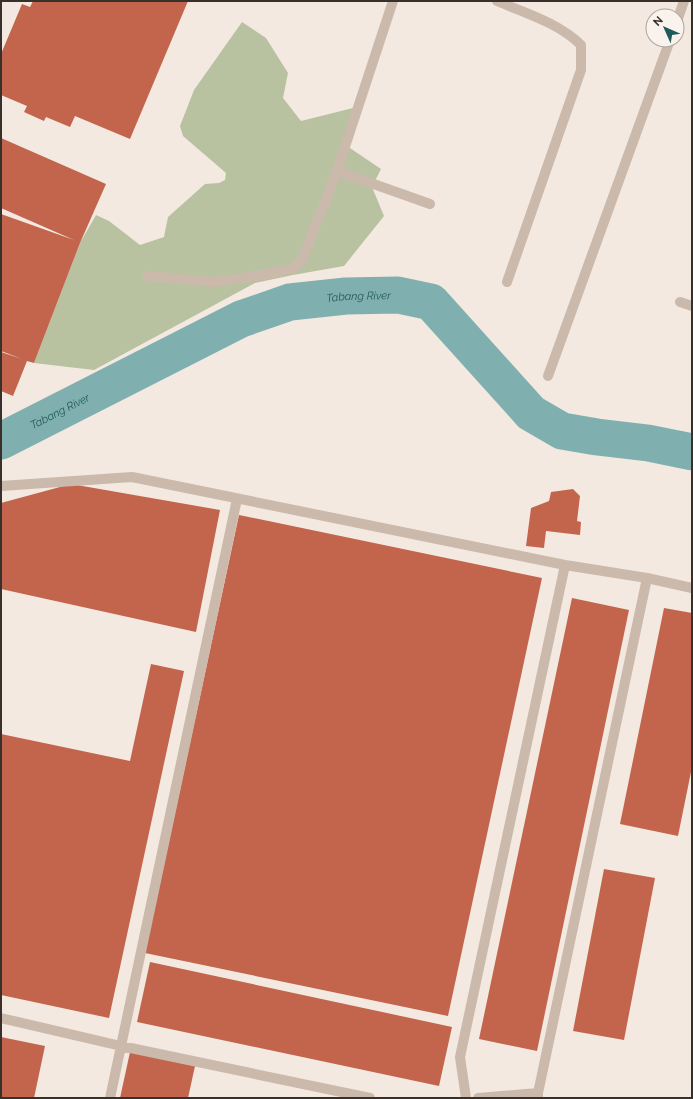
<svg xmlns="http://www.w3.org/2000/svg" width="693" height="1099" font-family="Raleway,sans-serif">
<rect width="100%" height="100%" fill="#f3e9e0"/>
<path fill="#b8c2a0" d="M 242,22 L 266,38 L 288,73 L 283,98 L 301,121 L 357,107 L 344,144 L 381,169 L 372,187 L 384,216 L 344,266 L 293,275 L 255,283 L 94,370 L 34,363 L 80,243 L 96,215 L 109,221 L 140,245 L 164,237 L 168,217 L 205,184 L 219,183 L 225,180 L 226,173 L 183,136 L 180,126 L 194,90 Z"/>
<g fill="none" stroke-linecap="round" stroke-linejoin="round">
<path stroke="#7fb0af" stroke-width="37" id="s1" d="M 1,441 L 241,319 L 290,302 L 346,296 L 398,295 L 431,302 L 531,413 L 562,431 L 597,437 L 648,443 L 692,452"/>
</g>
<path fill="#c3654d" d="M 33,1 L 188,1 L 130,139 L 75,116 L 70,127 L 46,117 L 44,121 L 24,112 L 27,106 L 1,95 L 1,54 L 22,4 L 30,7 Z
M 1,138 L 106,184 L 80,243 L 34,363 L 27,361 L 13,396 L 1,391 L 1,352 L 22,359 L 1,351 L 1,214 L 74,240 L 1,208 Z
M 71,484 L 220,510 L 196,632 L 1,589 L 1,503 Z
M 573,489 L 580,496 L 577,521 L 581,522 L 580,535 L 546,531 L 544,548 L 526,546 L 531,508 L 549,501 L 551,492 Z
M 239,515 L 542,578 L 448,1016 L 145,953 Z
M 572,598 L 629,610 L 537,1051 L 479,1039 Z
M 664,608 L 692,613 L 692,767 L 678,836 L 620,824 Z
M 151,664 L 184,671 L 109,1018 L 1,995 L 1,734 L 130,761 Z
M 604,869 L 655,878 L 624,1040 L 573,1031 Z
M 150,962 L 452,1027 L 439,1086 L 137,1022 Z
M 1,1037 L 45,1046 L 34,1098 L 1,1098 Z
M 130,1052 L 195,1066 L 188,1098 L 120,1098 Z"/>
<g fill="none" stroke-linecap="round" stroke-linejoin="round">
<path stroke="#cbb9ac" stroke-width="10" d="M 497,1 C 525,13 559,23 581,45 L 581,70 L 507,282
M 677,21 L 684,1
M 337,171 L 430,204
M 147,276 L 214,282 L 263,275 L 294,268 L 302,260 L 337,171 L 393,1
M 680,302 L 692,306
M 548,376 L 670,40
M 1,486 L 132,477 L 565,565 L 647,578 L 692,588
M 1,1018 L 121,1046 L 370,1098
M 110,1098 L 237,499
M 466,1098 L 460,1057 L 565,565
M 478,1098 L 538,1093
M 538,1098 L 538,1093 L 647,578"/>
</g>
<g text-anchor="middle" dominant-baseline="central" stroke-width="3.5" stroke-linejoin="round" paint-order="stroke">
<g font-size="11" font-style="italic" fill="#20595a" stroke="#faf3ed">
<text stroke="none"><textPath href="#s1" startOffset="390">Tabang River</textPath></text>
<text stroke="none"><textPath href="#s1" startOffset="66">Tabang River</textPath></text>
</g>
</g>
<rect width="693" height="1099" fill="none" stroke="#392f2b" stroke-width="4"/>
<g transform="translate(665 28) rotate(315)"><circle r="19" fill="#faf3ed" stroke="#ada59f"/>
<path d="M0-3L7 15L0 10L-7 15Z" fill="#20595a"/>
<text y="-6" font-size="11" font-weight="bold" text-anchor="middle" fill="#392f2b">N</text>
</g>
</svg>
